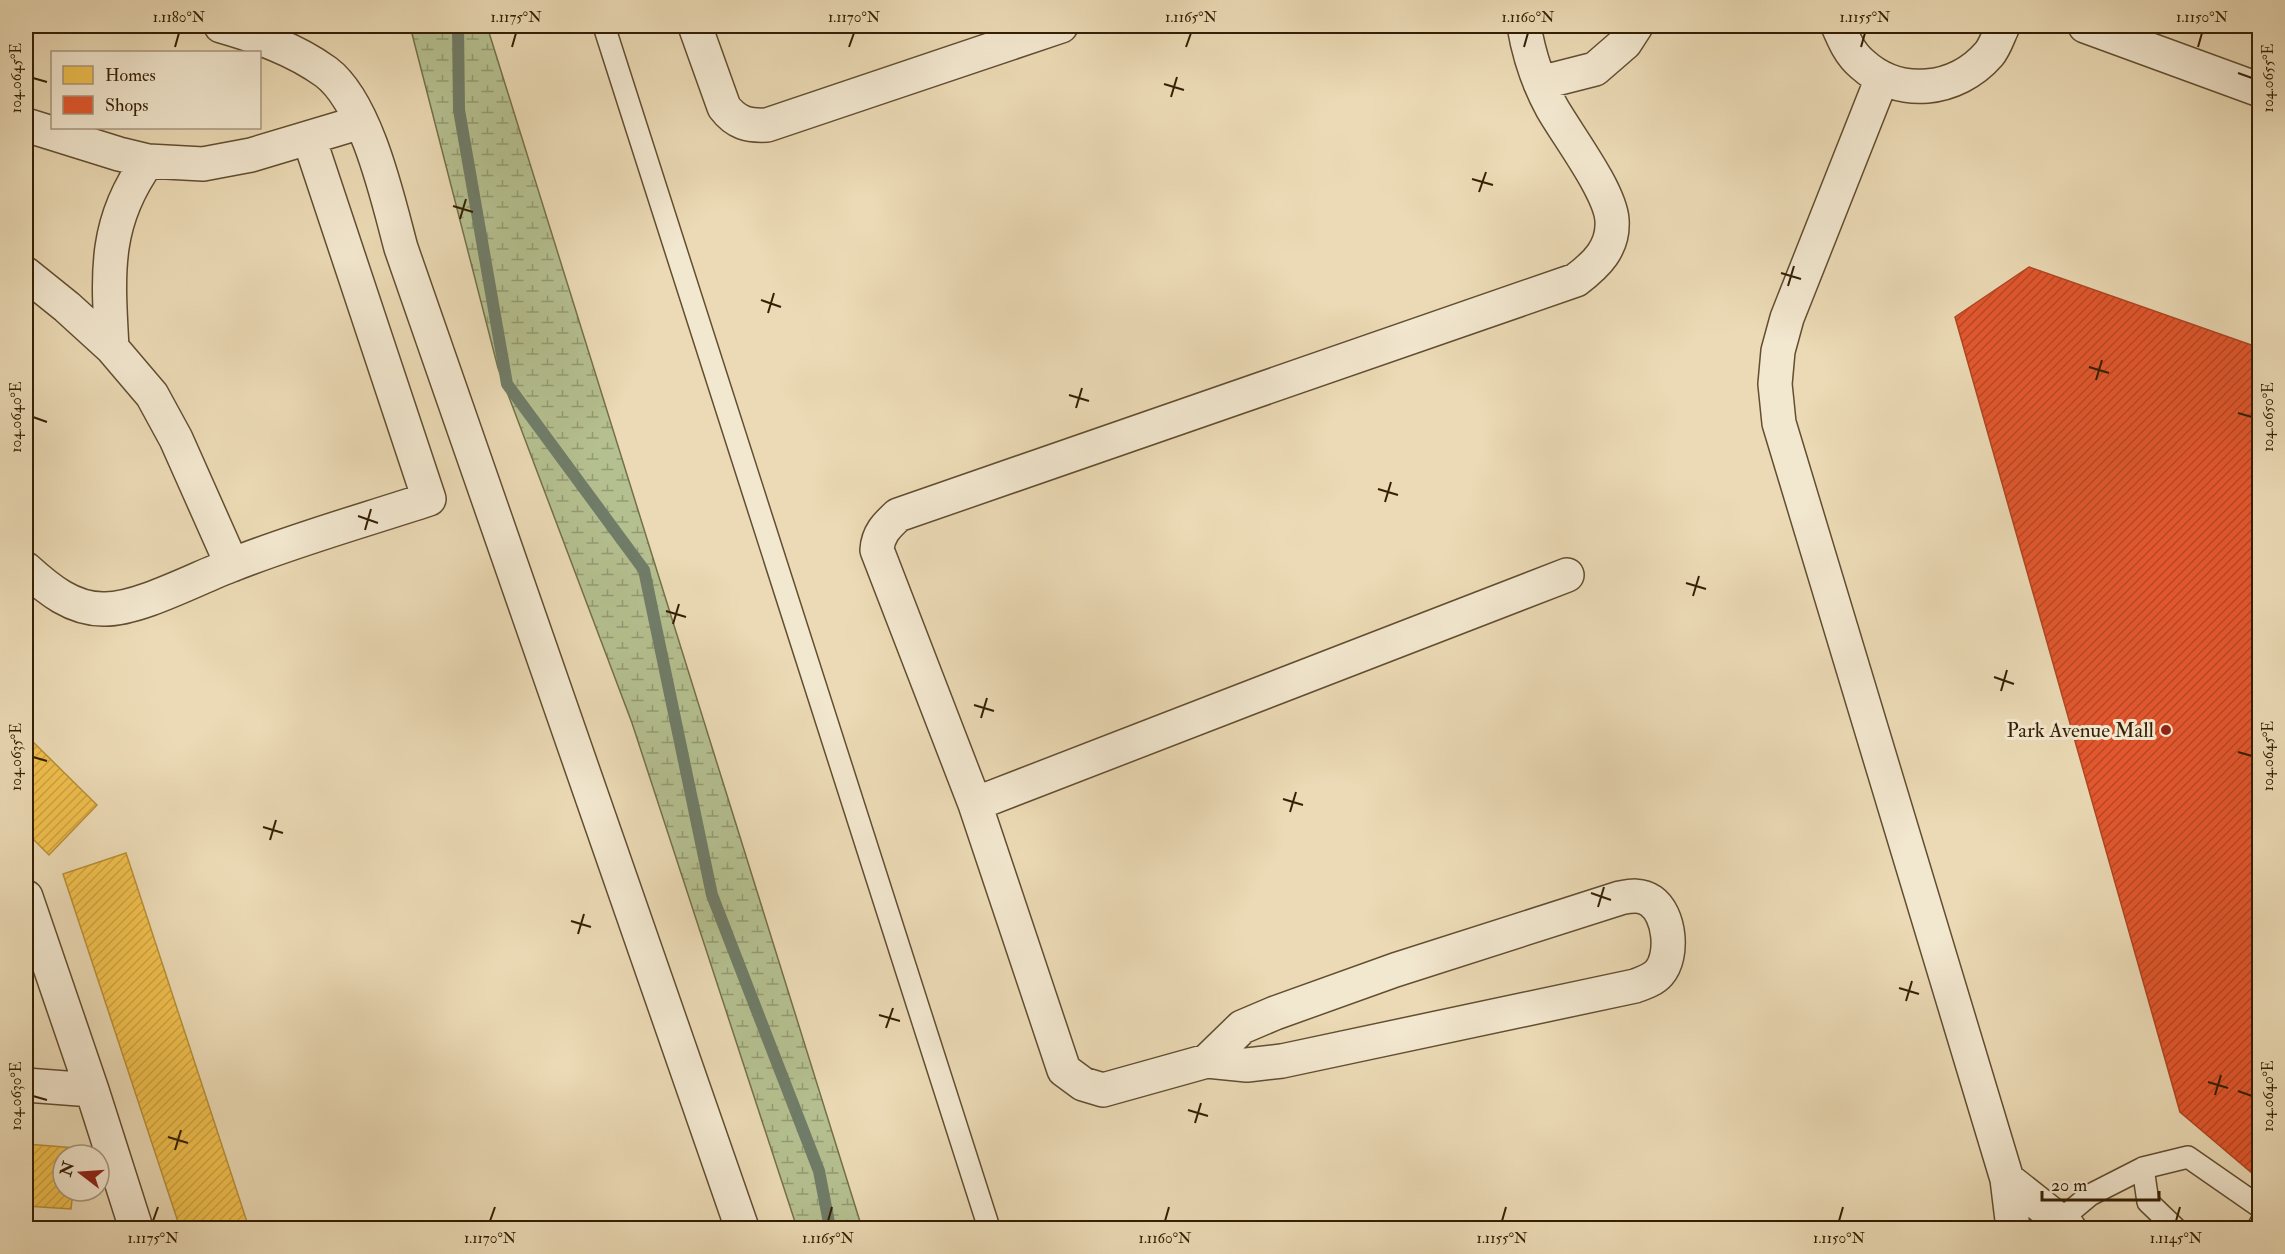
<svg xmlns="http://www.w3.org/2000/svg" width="2285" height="1254" font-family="'IM FELL Double Pica',serif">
<defs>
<pattern id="wetland-marsh" width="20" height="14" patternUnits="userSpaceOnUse" patternTransform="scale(1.5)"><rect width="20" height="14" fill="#b5c090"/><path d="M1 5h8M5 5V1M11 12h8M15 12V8" fill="none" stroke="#949b73"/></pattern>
<pattern id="homes-hatch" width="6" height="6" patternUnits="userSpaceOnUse" patternTransform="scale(1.5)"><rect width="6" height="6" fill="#f2c14e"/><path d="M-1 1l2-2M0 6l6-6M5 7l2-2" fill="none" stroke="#d0a542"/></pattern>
<pattern id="shops-hatch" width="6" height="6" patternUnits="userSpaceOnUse" patternTransform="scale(1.5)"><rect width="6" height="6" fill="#e4572e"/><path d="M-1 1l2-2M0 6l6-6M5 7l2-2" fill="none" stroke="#ba4725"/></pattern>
</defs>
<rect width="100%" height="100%" fill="#ebdab5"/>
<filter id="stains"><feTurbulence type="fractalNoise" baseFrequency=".00333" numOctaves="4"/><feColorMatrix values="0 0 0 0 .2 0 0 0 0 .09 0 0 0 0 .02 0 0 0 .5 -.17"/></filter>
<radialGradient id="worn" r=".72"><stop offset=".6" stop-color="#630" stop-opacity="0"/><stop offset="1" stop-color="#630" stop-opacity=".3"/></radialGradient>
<path fill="url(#wetland-marsh)" stroke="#74704a" stroke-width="1.5" d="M 410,26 L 487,26 L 862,1228 L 797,1228 L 632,723 L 498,368 Z"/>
<path fill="url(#homes-hatch)" stroke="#b99038" stroke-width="1.5" d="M 26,735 L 97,805 L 49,855 L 26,832 Z
M 126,853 L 249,1228 L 180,1228 L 63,874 Z
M 26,1144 L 76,1148 L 75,1155 L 63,1155 L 63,1191 L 73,1191 L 71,1209 L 26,1206 Z"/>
<path fill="url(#shops-hatch)" stroke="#af4621" stroke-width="1.5" d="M 2029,267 L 2260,348 L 2260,1180 L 2180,1112 L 1955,317 Z"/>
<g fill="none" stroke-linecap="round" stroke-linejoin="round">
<path stroke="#707d69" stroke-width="12" d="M 458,26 L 459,110 L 507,384 L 644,570 L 712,895 L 819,1171 L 830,1228"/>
<defs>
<path id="lane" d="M 604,26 L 989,1228
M 2143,1168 L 2148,1202 L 2175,1228
M 2059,1221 L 2090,1195 L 2143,1168 L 2188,1157 L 2260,1207
M 2258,1228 L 2260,1224"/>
<path id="street" d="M 221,26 C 259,37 294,49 326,72 C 367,103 388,200 401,248 L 742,1228
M 695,26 L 724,107 C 736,123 748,126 767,125 L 1061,26
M 1838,26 C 1844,40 1850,54 1862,64 C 1899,98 1956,92 1989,54 C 1995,47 1999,34 2003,26
M 2085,26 L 2260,90
M 1882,78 L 1787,318 L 1778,351 L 1775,384 L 1779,423 L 2007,1179 L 2013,1228
M 1540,83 L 1595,69 L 1625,43 L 1636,26
M 26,125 L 119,154 L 148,161 L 203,164 L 251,155 L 361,122
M 26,274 L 67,307 L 112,348 L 152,395 L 176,439 L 232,565
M 112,348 C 108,275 103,223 148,161
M 26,569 C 48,589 73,610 105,609 C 139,609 195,579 229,566 C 294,540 362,521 429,499 L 309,138
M 975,804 L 1567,575
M 26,897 L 92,1090 L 136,1228
M 1207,1061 L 1242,1027 L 1275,1013 L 1395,970 L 1620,898 C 1631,896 1641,894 1651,901 C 1670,914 1674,956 1659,973 C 1653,980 1643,983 1635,986 L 1282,1061 L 1247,1065 L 1207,1061 L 1103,1090 L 1083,1084 L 1064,1070 L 975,804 L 877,550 C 878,534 886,526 898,515 L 1576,280 C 1596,265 1614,248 1612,220 C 1610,191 1568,136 1552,108 C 1537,81 1529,55 1524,26
M 26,1085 L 92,1090
M 2007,1179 L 2069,1228"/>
</defs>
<use href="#lane" stroke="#624e30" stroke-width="24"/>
<use href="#street" stroke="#624e30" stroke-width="36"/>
<use href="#lane" stroke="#f2e7cf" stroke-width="21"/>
<use href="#street" stroke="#f2e7cf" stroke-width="33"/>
</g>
<path fill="none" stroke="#341f03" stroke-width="2" d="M 175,47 L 179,33M 512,47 L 516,33M 849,47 L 854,33M 1186,47 L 1191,33M 1524,47 L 1528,33M 1861,47 L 1865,33M 2198,47 L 2202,33M 2238,73 L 2252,78M 33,78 L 47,82M 1164,84 L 1184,90M 1171,97 L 1177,77M 1472,179 L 1493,185M 1479,192 L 1486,172M 453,206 L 473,212M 460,219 L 466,199M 1781,273 L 1801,279M 1788,286 L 1794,266M 761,300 L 781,307M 768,313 L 774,293M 2089,367 L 2109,373M 2096,380 L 2102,360M 1069,395 L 1089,401M 1076,408 L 1082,388M 2238,413 L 2252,417M 33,417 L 47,422M 1378,489 L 1398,495M 1385,502 L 1391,482M 358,516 L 378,523M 365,530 L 371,509M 1686,583 L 1706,589M 1693,596 L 1699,576M 666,611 L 686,617M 673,624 L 679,604M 1994,677 L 2014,684M 2001,691 L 2007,670M 974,705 L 994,711M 981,718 L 987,698M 2238,752 L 2252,756M 33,757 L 47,761M 1283,799 L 1303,805M 1290,812 L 1296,792M 263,827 L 283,833M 270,840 L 276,820M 1591,893 L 1611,900M 1598,907 L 1604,887M 571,921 L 591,927M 578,934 L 584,914M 1899,988 L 1919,994M 1906,1001 L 1912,981M 879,1015 L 900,1021M 886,1028 L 893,1008M 2208,1082 L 2228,1088M 2238,1091 L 2252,1096M 2215,1095 L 2221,1075M 33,1096 L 47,1100M 1188,1110 L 1208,1116M 1195,1123 L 1201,1103M 168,1137 L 188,1143M 175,1150 L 181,1130M 153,1221 L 158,1207M 490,1221 L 495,1207M 828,1221 L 832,1207M 1165,1221 L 1169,1207M 1502,1221 L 1506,1207M 1839,1221 L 1843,1207M 2176,1221 L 2180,1207"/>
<circle fill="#8f2418" stroke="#f2e7cf" stroke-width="2" cx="2166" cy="730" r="6"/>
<g text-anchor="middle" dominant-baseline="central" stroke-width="6" stroke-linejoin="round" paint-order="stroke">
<g font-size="21" fill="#341f03" stroke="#f2e7cf" text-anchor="end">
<text x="2154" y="730">Park Avenue Mall</text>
</g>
</g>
<rect width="2285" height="1254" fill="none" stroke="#ebdab5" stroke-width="66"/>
<rect x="51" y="51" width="210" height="78" fill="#f2e7cf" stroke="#a6977d" stroke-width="1.5"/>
<rect x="63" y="66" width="30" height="18" fill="#f2c14e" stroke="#a6977d" stroke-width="1.5"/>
<text x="105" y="81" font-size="18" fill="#341f03">Homes</text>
<rect x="63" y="96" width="30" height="18" fill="#e4572e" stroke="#a6977d" stroke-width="1.5"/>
<text x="105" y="111" font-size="18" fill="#341f03">Shops</text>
<g transform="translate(81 1173) rotate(287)"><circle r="28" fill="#f2e7cf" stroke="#a6977d" stroke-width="1.5"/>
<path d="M0-4.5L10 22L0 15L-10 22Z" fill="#8f2418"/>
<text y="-9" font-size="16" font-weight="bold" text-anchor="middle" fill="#341f03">N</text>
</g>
<path d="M2042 1191v9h117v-9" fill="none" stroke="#341f03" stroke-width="3"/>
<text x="2051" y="1191" font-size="18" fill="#341f03" stroke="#f2e7cf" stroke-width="4.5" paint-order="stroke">20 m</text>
<rect x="33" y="33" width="2219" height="1188" fill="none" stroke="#341f03" stroke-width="2"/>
<g font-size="15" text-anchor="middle" fill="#341f03">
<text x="179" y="22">1.1180°N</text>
<text x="516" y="22">1.1175°N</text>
<text x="854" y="22">1.1170°N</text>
<text x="1191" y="22">1.1165°N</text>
<text x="1528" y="22">1.1160°N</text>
<text x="1865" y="22">1.1155°N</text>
<text x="2202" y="22">1.1150°N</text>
<text transform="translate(2268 78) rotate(-90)" y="5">104.0655°E</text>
<text transform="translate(16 78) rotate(-90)" y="5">104.0645°E</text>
<text transform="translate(2268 417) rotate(-90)" y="5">104.0650°E</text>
<text transform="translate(16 417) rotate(-90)" y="5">104.0640°E</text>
<text transform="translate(2268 756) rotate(-90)" y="5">104.0645°E</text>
<text transform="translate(16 757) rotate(-90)" y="5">104.0635°E</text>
<text transform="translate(2268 1096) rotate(-90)" y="5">104.0640°E</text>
<text transform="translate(16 1096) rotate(-90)" y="5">104.0630°E</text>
<text x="153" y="1243">1.1175°N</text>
<text x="490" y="1243">1.1170°N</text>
<text x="828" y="1243">1.1165°N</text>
<text x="1165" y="1243">1.1160°N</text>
<text x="1502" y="1243">1.1155°N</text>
<text x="1839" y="1243">1.1150°N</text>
<text x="2176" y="1243">1.1145°N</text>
</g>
<rect width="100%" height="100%" filter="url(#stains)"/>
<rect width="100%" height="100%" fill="url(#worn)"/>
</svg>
